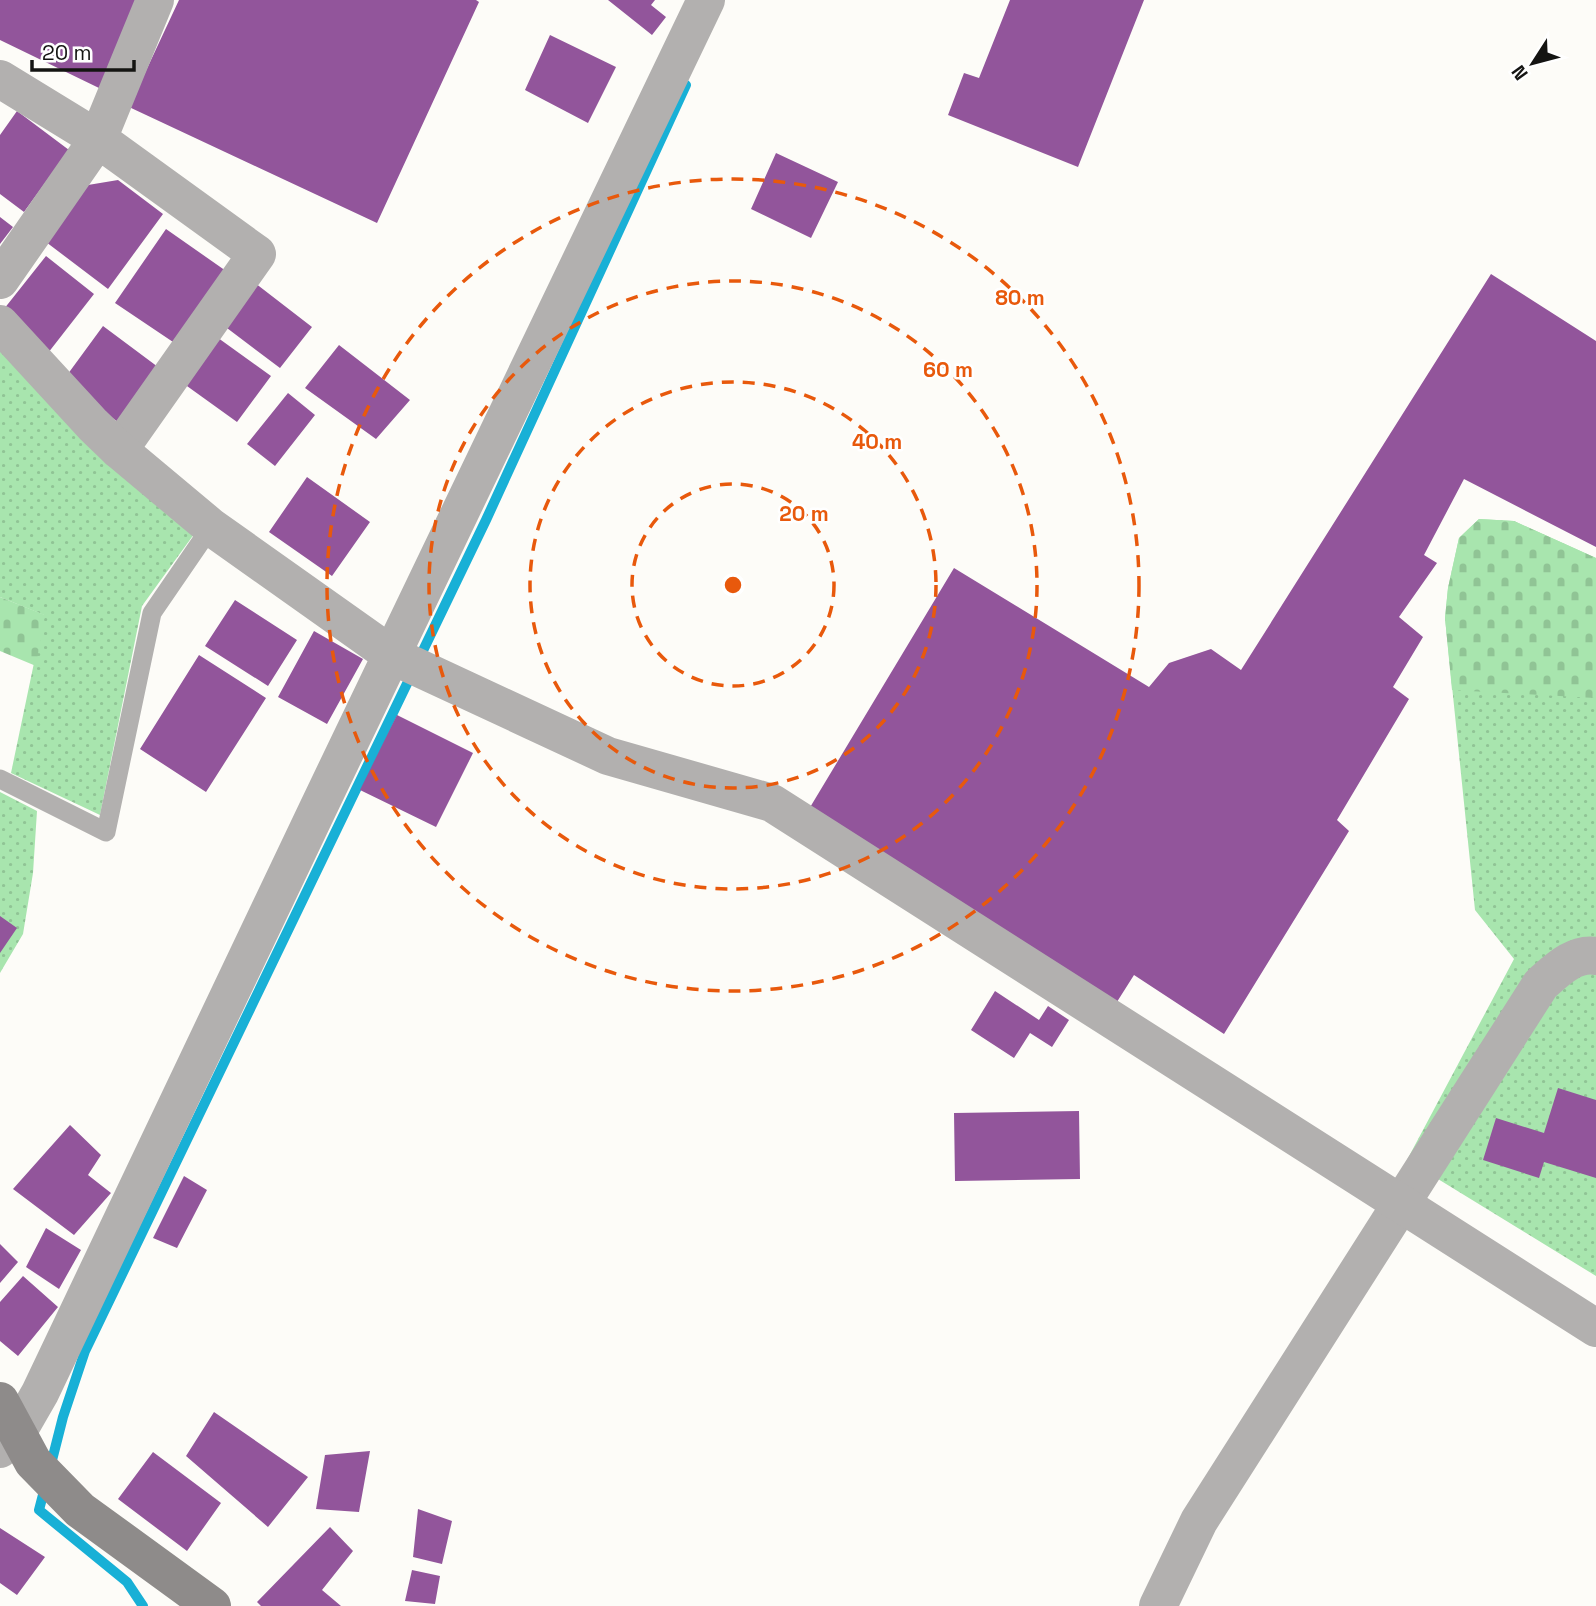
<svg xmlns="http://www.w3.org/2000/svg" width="1596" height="1606" font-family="'Space Grotesk',sans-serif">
<defs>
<pattern id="green-dots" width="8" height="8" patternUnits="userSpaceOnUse" patternTransform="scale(1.75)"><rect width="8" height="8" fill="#a8e5ae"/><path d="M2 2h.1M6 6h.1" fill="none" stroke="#90c495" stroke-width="1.8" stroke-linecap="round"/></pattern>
<pattern id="cemetery-stones" width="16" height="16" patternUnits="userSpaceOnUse" patternTransform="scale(1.75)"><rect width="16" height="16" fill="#a8e5ae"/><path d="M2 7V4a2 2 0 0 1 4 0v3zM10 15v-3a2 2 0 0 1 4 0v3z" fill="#90c495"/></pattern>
</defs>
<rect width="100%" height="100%" fill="#fdfcf8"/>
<path fill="url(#green-dots)" d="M 0,346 L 197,530 L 142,606 L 100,815 L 11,773 L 44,615 L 0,597 Z
M 1479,519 L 1514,521 L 1596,558 L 1596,1276 L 1407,1160 L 1514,959 L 1475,910 L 1445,618 L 1448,588 L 1459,538 Z
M 0,792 L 37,811 L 33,873 L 23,934 L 0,973 Z"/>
<path fill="url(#cemetery-stones)" d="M 1479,519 L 1514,521 L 1596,558 L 1595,698 L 1452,690 L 1445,618 L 1448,588 L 1459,538 Z
M 0,597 L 45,615 L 36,666 L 0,651 Z"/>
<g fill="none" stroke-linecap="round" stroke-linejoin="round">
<path stroke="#18b0d6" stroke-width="10" d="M 50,1468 L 63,1417 L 85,1351 L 486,520 L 686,85
M 45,1487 L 39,1510 L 127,1582 L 143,1606"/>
</g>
<path fill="#92559b" d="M 0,0 L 141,0 L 99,88 L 0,40 Z
M 179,0 L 476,0 L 479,2 L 377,223 L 129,107 Z
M 608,0 L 655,0 L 651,5 L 666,17 L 652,35 Z
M 1010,0 L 1144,0 L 1078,167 L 948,115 L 964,73 L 979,78 Z
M 550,35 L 616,67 L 588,123 L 525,90 Z
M 17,111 L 69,150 L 24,212 L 0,194 L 0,135 Z
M 776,153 L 838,182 L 811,238 L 751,209 Z
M 118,180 L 163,214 L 108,289 L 46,242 L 88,185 Z
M 0,217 L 13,227 L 0,244 Z
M 166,229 L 226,271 L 176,344 L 115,303 Z
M 46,256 L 94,294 L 48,353 L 0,314 Z
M 1491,274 L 1596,341 L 1596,547 L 1464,479 L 1424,555 L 1437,563 L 1399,617 L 1423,637 L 1393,687 L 1409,699 L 1337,820 L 1349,831 L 1224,1034 L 1134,975 L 1115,1005 L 806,814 L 954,568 L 1149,687 L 1169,663 L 1211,649 L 1241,670 Z
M 255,283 L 312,327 L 280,368 L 223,325 Z
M 103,326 L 158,367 L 118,422 L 62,382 Z
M 214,335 L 271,376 L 237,422 L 180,381 Z
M 339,345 L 410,400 L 376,439 L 305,388 Z
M 288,393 L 315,415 L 275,466 L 247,444 Z
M 307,477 L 370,522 L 332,576 L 269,532 Z
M 235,600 L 297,640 L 268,686 L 205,646 Z
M 314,631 L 363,659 L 327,724 L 278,697 Z
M 199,655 L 266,698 L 206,792 L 140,749 Z
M 397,715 L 473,753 L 436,827 L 360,790 Z
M 0,916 L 17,928 L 0,953 Z
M 995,991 L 1039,1020 L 1048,1006 L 1069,1020 L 1052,1047 L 1030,1033 L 1014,1058 L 971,1030 Z
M 1558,1088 L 1596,1100 L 1596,1178 L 1544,1162 L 1539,1178 L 1483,1160 L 1496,1118 L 1544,1133 Z
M 1079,1111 L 1080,1179 L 955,1181 L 954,1113 Z
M 70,1125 L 101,1155 L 88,1175 L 111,1193 L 74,1235 L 13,1189 Z
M 184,1176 L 207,1190 L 177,1248 L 153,1238 Z
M 46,1228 L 81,1250 L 59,1289 L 26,1267 Z
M 0,1244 L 18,1262 L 0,1283 Z
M 23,1276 L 58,1307 L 18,1356 L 0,1341 L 0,1302 Z
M 214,1412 L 308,1477 L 268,1527 L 186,1456 Z
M 370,1451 L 359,1512 L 316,1509 L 325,1455 Z
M 153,1452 L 221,1503 L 187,1551 L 118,1499 Z
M 418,1509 L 452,1521 L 442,1564 L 413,1557 Z
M 330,1527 L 353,1551 L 322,1590 L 341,1606 L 261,1606 L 257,1602 Z
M 0,1528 L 45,1557 L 17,1595 L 0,1583 Z
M 412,1570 L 440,1576 L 435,1604 L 405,1601 Z"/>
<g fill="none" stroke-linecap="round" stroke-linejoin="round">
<path stroke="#b2b0af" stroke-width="19" d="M 0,779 L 106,832 L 152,613 L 211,527"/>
<path stroke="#b2b0af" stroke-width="38" d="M 0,79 L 98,139 L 257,254 L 119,450
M 0,280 L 98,139 L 155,0
M 1158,1606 L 1199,1521 L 1541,984 C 1556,971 1574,952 1596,956"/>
<path stroke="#b2b0af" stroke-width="38" d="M 0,324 L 93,425 L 119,450 L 211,527 L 393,656 L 608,756 L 772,803 L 1596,1328
M 0,1449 L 17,1433 L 40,1393 C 259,927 484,465 706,0"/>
<path stroke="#8e8b8a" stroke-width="38" d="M 0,1401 L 33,1462 L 80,1510 L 212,1606"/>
</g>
<g fill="none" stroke="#e8590c" stroke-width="3.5" stroke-dasharray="12 9">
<circle cx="733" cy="585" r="101"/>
<circle cx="733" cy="585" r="203"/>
<circle cx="733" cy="585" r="304"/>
<circle cx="733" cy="585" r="406"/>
</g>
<circle cx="733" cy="585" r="10" fill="#e8590c" stroke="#fff" stroke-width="3.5"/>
<g font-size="21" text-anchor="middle" font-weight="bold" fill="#e8590c" stroke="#fff" stroke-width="5" stroke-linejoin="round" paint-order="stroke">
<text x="1020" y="305">80 m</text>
<text x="948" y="377">60 m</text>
<text x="877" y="449">40 m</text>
<text x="804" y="521">20 m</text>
</g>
<g transform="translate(1533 63) rotate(234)" stroke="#ffffff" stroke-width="5" paint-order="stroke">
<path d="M0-5L12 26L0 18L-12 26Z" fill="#141412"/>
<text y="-10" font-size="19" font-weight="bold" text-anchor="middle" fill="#141412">N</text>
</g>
<path d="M32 60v10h102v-10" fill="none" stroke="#141412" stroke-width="3.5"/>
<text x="42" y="60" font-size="21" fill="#141412" stroke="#ffffff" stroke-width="5" paint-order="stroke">20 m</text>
</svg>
